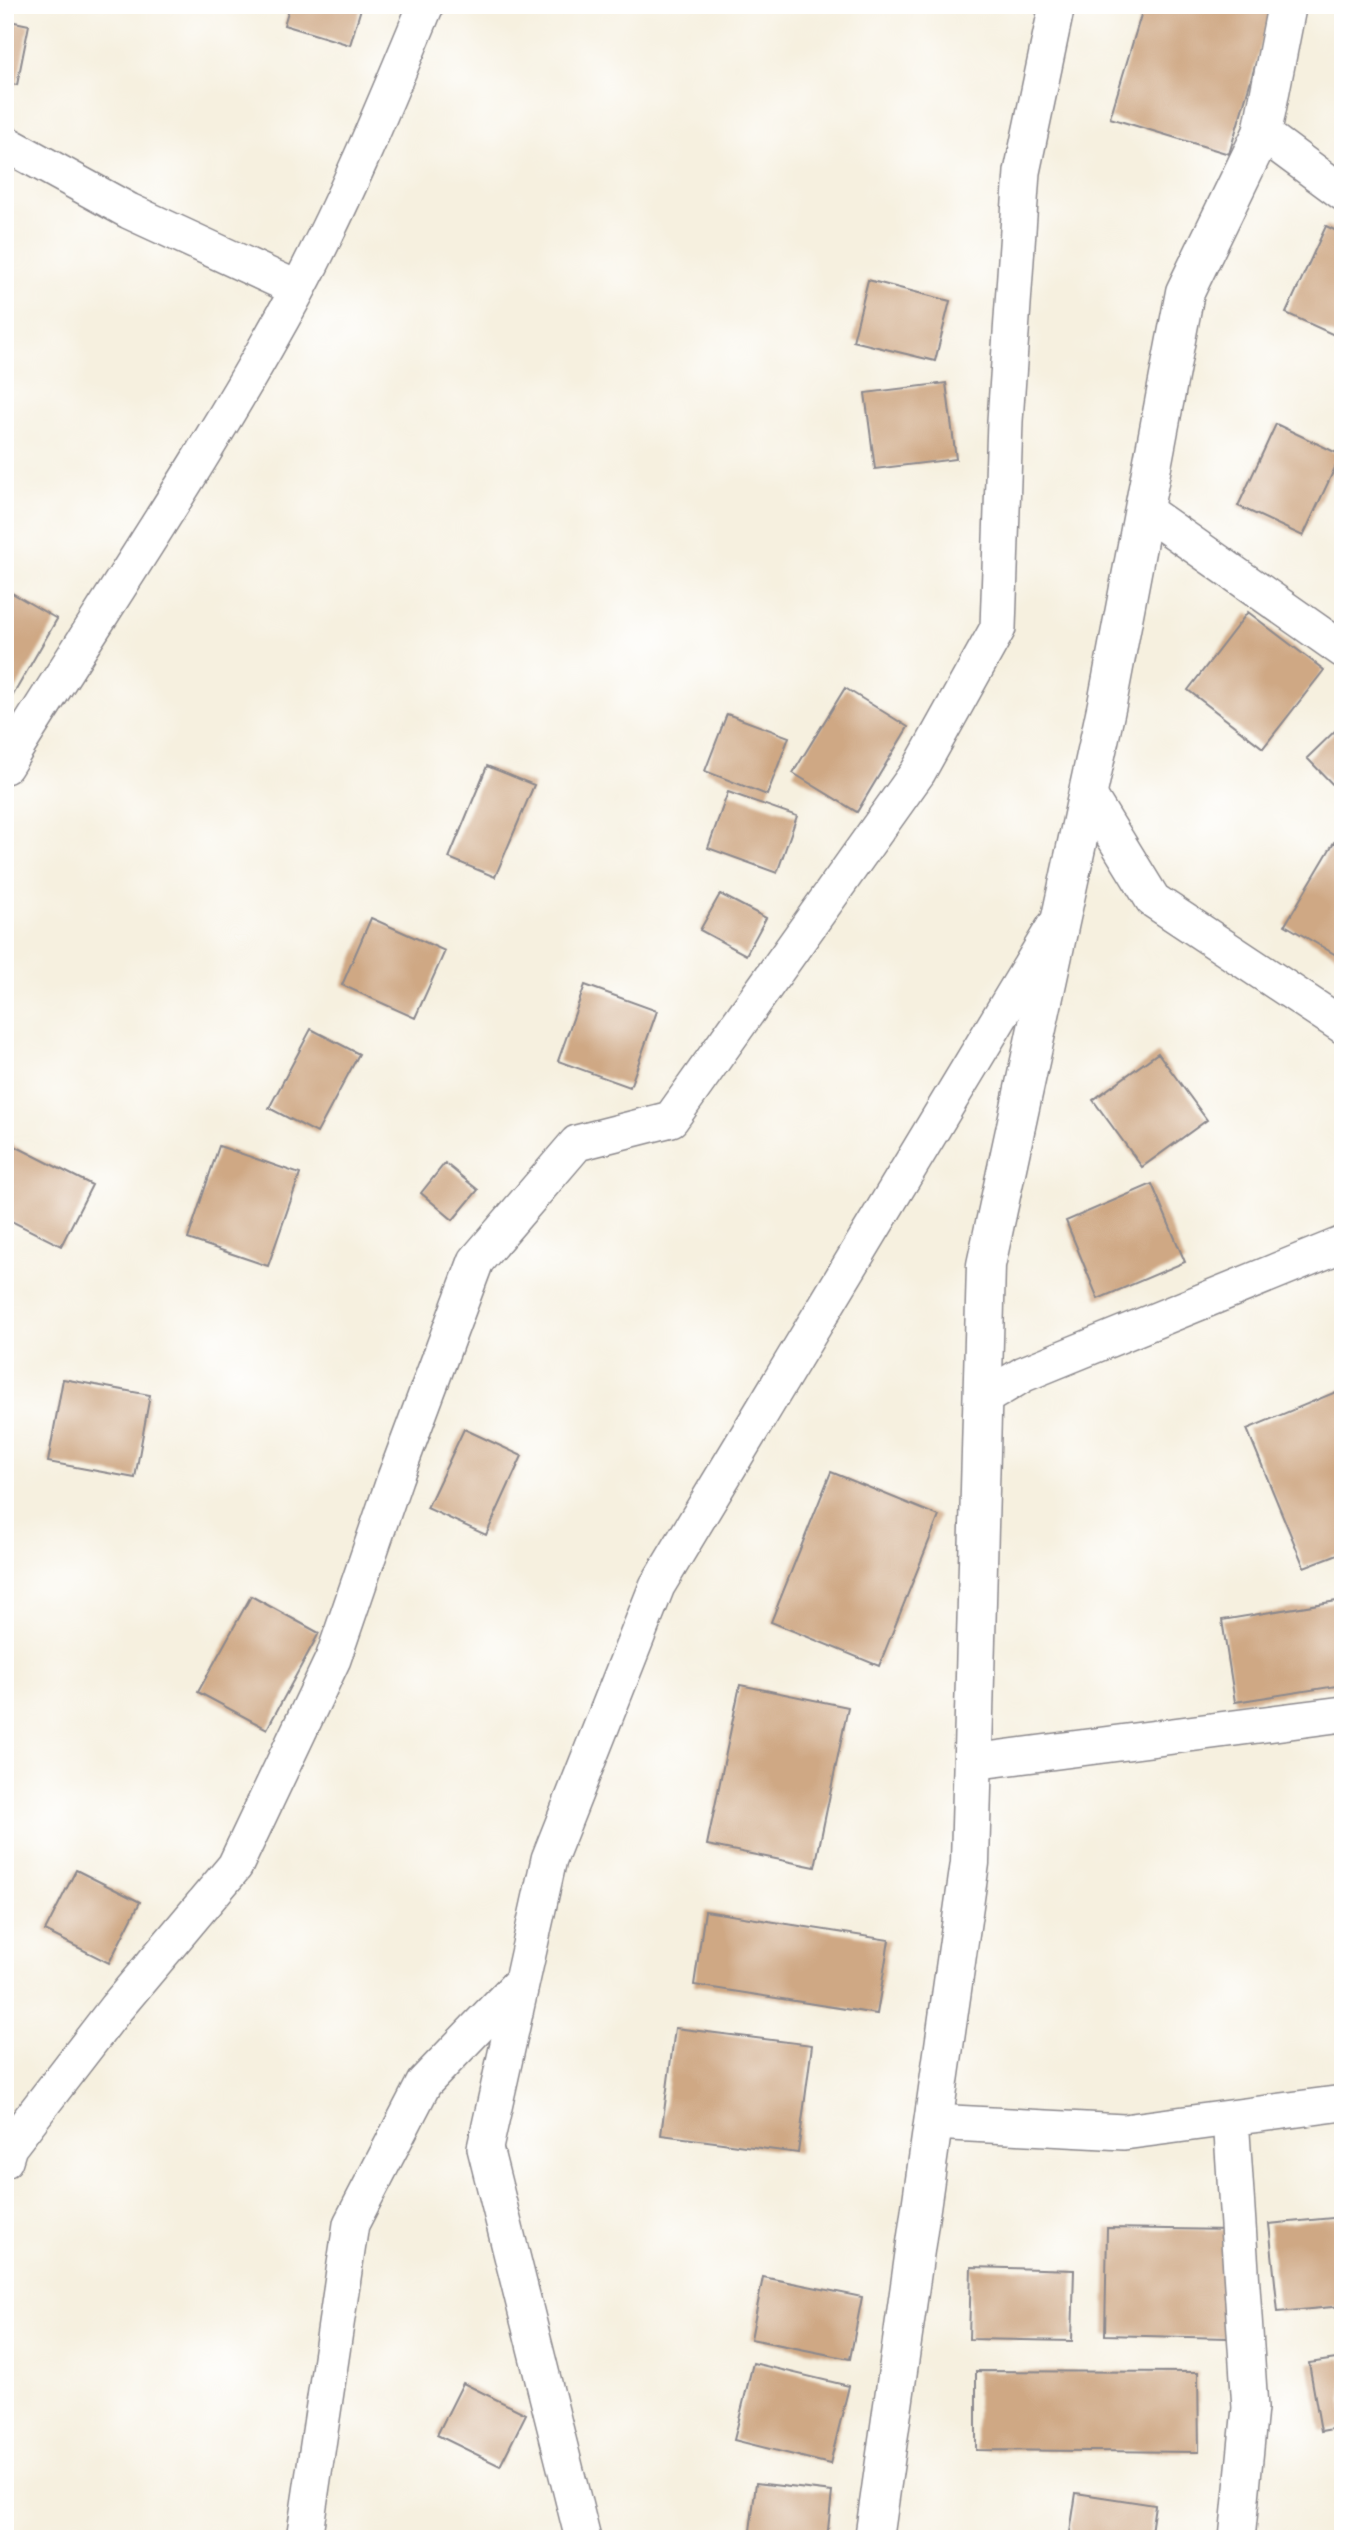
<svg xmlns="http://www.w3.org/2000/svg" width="1348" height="2544" font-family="Mynerve,sans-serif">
<rect width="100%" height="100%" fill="#fff"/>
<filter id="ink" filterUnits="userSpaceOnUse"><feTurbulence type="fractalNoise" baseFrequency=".0143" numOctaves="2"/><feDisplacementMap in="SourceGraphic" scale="14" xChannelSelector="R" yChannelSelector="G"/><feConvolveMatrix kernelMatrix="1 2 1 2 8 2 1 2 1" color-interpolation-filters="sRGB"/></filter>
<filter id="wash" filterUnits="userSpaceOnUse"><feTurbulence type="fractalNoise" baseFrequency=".00686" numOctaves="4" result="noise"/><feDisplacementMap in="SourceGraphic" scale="28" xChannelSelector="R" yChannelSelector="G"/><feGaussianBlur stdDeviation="1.57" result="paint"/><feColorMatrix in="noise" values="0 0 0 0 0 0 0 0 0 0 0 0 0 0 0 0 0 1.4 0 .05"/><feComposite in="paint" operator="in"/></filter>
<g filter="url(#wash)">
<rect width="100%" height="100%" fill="#f6f0df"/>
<g id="blocks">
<path fill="#cfa884" d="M 290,5 L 362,5 L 350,45 L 284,25 Z
M 1144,5 L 1273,5 L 1229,154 L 1110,118 Z
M 5,20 L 29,25 L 17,85 L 5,83 Z
M 1326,226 L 1343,234 L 1343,339 L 1286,313 Z
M 868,280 L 950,301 L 935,361 L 853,341 Z
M 946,383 L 956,459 L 875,469 L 865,393 Z
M 1276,424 L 1341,455 L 1303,536 L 1238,506 Z
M 5,589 L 57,619 L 12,697 L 5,693 Z
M 1248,612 L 1324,670 L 1263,748 L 1188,690 Z
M 845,688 L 908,727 L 857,812 L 793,773 Z
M 727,714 L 789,737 L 767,795 L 705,771 Z
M 1343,723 L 1343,795 L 1307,758 Z
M 487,766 L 534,785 L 495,877 L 449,858 Z
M 728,792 L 797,816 L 777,873 L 708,848 Z
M 1334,842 L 1343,847 L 1343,959 L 1285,925 Z
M 720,894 L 766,918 L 746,955 L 700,930 Z
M 371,918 L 445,951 L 415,1018 L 342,985 Z
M 585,985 L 657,1011 L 630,1087 L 558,1061 Z
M 311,1029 L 359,1054 L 317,1133 L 269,1108 Z
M 1158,1053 L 1207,1120 L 1142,1167 L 1093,1100 Z
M 5,1141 L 92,1185 L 61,1246 L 5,1218 Z
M 219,1146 L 300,1174 L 268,1266 L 188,1239 Z
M 445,1163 L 478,1190 L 453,1220 L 421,1193 Z
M 1152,1184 L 1185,1262 L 1098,1299 L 1066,1221 Z
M 63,1379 L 150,1395 L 135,1478 L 48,1462 Z
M 1343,1389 L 1343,1552 L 1304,1567 L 1247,1429 Z
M 464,1429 L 522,1456 L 486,1535 L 427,1508 Z
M 831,1472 L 939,1516 L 879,1666 L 771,1622 Z
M 251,1596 L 319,1633 L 267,1729 L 198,1692 Z
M 1343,1600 L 1343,1685 L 1235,1702 L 1222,1620 Z
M 740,1685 L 848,1707 L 815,1867 L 707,1845 Z
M 76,1870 L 140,1902 L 109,1963 L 45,1931 Z
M 705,1911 L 889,1940 L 877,2014 L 694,1985 Z
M 675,2028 L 812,2045 L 798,2153 L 661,2135 Z
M 1343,2217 L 1343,2306 L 1278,2312 L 1269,2224 Z
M 1107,2228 L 1230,2230 L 1228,2338 L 1105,2335 Z
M 971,2267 L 1074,2270 L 1072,2341 L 969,2339 Z
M 763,2277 L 862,2297 L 850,2359 L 751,2339 Z
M 1343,2358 L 1343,2427 L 1321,2431 L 1309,2363 Z
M 753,2363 L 849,2386 L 830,2464 L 734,2440 Z
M 976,2371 L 1198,2372 L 1199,2452 L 976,2450 Z
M 463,2383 L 526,2414 L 500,2466 L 437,2435 Z
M 756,2483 L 832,2492 L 827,2539 L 749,2539 Z
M 1076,2493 L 1155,2505 L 1150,2539 L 1069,2539 Z"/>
</g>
</g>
<g filter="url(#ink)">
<use href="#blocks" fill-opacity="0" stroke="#8c898d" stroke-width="2"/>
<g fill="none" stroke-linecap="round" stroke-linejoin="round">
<defs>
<path id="street" d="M 1262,133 L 1343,193
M 5,143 L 129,211 L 298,289
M 1144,510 L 1343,650
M 5,766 C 103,608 209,454 297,291 C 346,199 386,101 426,5
M 1088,794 L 1153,900 L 1343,1026
M 982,1399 L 1024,1374 L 1343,1244
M 972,1762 L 1343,1714
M 1231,2118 L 1250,2408 L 1237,2539
M 933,2122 L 1124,2132 L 1343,2103
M 5,2160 L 9,2147 L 116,2008 L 235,1866 L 333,1659 L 395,1478 L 476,1261 L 577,1143 L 671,1119 L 918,772 L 998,628 L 1005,421 L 1022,172 L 1057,5
M 304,2539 L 351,2224 L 424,2083 L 522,1981
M 583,2539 L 485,2148 L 549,1859 L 657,1586 L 1054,927"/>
<path id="secondary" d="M 874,2539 L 970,1863 L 986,1265 L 1107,704 L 1185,292 L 1262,133 L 1287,5"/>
</defs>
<use href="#street" stroke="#8c898d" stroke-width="38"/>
<use href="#secondary" stroke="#8c898d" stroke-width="41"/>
<use href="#street" stroke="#fff" stroke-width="35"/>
<use href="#secondary" stroke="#fff" stroke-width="38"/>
</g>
</g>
<rect width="1348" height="2544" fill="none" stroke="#fff" stroke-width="28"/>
</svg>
